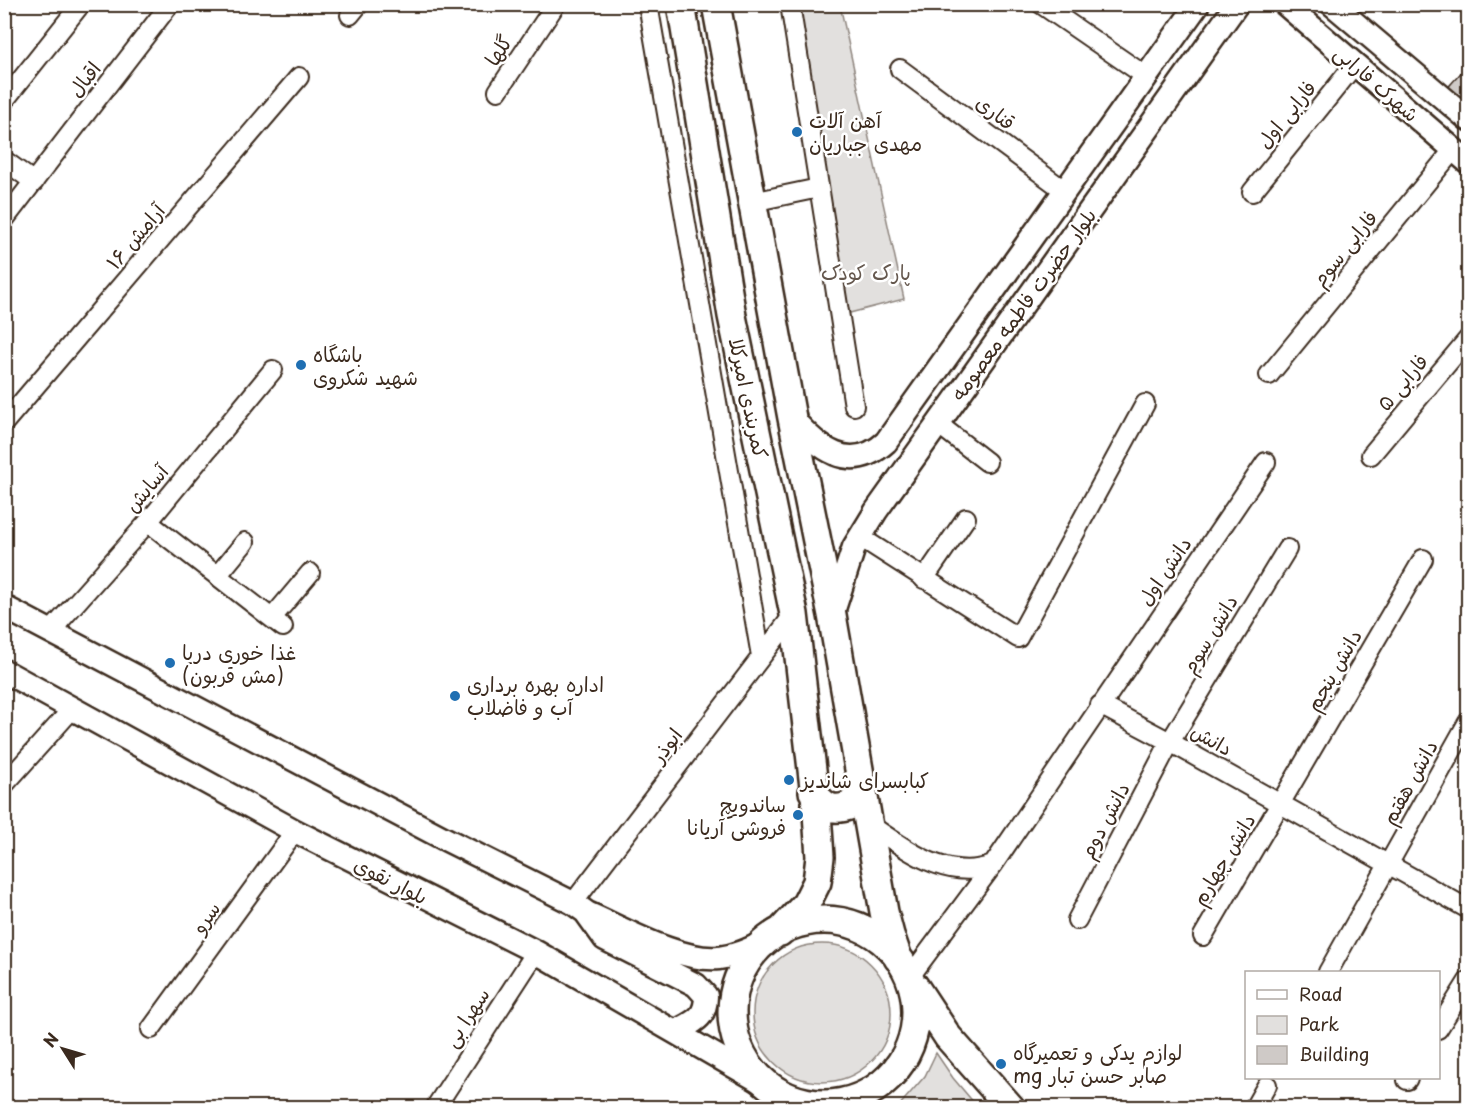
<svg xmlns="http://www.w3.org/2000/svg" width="1473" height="1112" font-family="'Playpen Sans','Playpen Sans Arabic',sans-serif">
<rect width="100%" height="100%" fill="#fff"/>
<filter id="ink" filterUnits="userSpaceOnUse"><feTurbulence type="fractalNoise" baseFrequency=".0167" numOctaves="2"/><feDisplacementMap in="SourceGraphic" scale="12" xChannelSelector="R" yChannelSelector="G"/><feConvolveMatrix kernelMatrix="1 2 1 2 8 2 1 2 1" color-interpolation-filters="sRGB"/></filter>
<g filter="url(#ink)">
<path fill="#e2e0de" stroke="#8e857e" stroke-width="1.5" d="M 782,5 L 840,5 L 904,299 L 842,315 Z
M753 1013a69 69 0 1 1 138 0a69 69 0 1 1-138 0Z
M 936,1053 L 953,1078 L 975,1104 L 971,1108 L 898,1107 L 925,1076 Z"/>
<path fill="#cfcac7" stroke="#3b2a1e" stroke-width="1.5" d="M 1466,67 L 1468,69 L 1468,115 L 1443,93 Z"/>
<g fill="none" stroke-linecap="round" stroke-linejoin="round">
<defs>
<path id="minor" d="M 648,4 L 761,656
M 790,4 L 854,406
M 1041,4 L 1147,77
M 350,15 L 359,4
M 900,69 L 1065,191
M 498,91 L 556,4
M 4,101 L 81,4
M 4,160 L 34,182
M 1252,192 L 1355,64
M 752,202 L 819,188
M 4,220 L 170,4
M 1269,375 L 1454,149
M 4,423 L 299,77
M 938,424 L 987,462
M 1371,455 L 1468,339
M 148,522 L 283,627
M 860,537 L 1018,638 L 1145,404
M 217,576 L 245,542
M 924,579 L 966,518
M 272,618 L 310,573
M 51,631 L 148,522 L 273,370
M 1100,705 L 1170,742 L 1468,909
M 4,785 L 73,708
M 870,825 C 908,850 946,882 993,865 L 909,978
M 993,865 L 1266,462
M 573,903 L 794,614
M 1077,920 L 1170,742 L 1287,549
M 1203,936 L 1423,559
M 1328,972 L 1468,722
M 151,1029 L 295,831
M 1438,1029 L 1468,981
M 1407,1080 L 1408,1078
M 435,1108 L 536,952
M 1254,1108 L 1267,1085"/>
<path id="major" d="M 1285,4 L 1468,162
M 1332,4 L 1468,119
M 792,418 C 818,448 850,475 886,442 L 1198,4
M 4,607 L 447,840 L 573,903 L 587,913 C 622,928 681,962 719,958 C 735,956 748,950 763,943
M 832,615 L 854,547 L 876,511 L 1237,4
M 4,671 L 295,831 L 536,952 L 777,1091
M 587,914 L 605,939 L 696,985 L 706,996 C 706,1019 693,1022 675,1032"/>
<path id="highway" d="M 681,4 L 732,316 L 794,614 L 817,813 L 820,857 L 817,882 L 806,904 L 780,932
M 716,4 L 792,418 L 832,615 L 884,912 L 890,935 L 898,958
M 813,792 C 825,808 833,812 852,805 L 863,783
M732 1012a92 92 0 1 1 184 0a92 92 0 1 1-184 0Z
M 915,987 L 948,1037 L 1011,1108"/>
</defs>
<use href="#minor" stroke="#3b2a1e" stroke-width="22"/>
<use href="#major" stroke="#3b2a1e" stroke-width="27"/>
<use href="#highway" stroke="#3b2a1e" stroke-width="32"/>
<use href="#minor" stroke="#fff" stroke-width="18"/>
<use href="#major" stroke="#fff" stroke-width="22"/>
<use href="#highway" stroke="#fff" stroke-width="27"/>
</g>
</g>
<g fill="#1f6fb2" stroke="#fff" stroke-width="2">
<circle cx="797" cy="132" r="6"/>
<circle cx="301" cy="365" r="6"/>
<circle cx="170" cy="663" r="6"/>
<circle cx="455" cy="696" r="6"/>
<circle cx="789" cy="780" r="6"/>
<circle cx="798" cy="815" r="6"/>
<circle cx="1001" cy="1064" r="6"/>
</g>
<g text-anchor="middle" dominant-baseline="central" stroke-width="5" stroke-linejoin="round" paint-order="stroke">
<g font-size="20" fill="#3b2a1e" stroke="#fff">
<text transform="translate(498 50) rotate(-57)">گلها</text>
<text transform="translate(84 79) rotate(-52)">اقبال</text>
<text transform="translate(1377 83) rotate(41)">شهرک فارابی</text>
<text transform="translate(996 112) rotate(37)">قناری</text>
<text transform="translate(1286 114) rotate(-51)">فارابی اول</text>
<text transform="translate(135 236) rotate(-50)">آرامش ۱۶</text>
<text transform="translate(1344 248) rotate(-51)">فارابی سوم</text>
<text transform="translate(1023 304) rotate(-54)">بلوار حضرت فاطمه معصومه</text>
<text transform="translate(1402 382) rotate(-50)">فارابی ۵</text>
<text transform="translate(749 398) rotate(78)">کمربندی امیرکلا</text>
<text transform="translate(146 488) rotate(-50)">آسایش</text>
<text transform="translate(1164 571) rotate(-56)">دانش اول</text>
<text transform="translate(1209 634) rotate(-59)">دانش سوم</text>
<text transform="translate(1333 670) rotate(-60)">دانش پنجم</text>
<text transform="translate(1212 739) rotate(29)">دانش</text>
<text transform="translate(666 745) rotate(-53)">ابوذر</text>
<text transform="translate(1409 782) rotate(-61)">دانش هفتم</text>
<text transform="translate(1104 820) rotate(-62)">دانش دوم</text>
<text transform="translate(1223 859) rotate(-59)">دانش چهارم</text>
<text transform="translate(391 880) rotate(27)">بلوار نقوی</text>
<text transform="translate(205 917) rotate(-54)">سرو</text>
<text transform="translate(466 1017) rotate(-57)">سهرا بی</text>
</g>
<g font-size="20" fill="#3b2a1e" stroke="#fff" text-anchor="start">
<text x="809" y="120">آهن آلات<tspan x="809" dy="23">مهدی جباریان</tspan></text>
<text x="313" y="354">باشگاه<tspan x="313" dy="23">شهید شکروی</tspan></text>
<text x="182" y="652">غذا خوری دریا<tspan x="182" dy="23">(مش قربون)</tspan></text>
<text x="467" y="684">اداره بهره برداری<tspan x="467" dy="23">آب و فاضلاب</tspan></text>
<text x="801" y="780">کبابسرای شاندیز</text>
<text x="786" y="804" text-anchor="end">ساندویچ<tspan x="786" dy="23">فروشی آریانا</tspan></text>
<text x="1013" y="1052">لوازم یدکی و تعمیرگاه<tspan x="1013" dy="23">mg صابر حسن تبار</tspan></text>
</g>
<g font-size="20" fill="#65584e" stroke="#fff">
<text x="866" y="272">پارک کودک</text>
</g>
</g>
<rect width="1473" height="1112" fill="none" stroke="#fff" stroke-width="24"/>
<rect x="12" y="12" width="1449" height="1088" fill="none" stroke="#3b2a1e" stroke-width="2" filter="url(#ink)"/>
<rect x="1245" y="971" width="195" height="108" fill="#ffffff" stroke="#b1aaa5" stroke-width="1.5"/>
<rect x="1257" y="990" width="30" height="9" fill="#ffffff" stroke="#b1aaa5" stroke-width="1.5"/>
<text x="1299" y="1001" font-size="18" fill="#3b2a1e">Road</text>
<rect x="1257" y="1016" width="30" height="18" fill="#e2e0de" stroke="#b1aaa5" stroke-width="1.5"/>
<text x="1299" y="1031" font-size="18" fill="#3b2a1e">Park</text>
<rect x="1257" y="1046" width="30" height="18" fill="#cfcac7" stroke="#b1aaa5" stroke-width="1.5"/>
<text x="1299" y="1061" font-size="18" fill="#3b2a1e">Building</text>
<g transform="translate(63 1049) rotate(307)" stroke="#ffffff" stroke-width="4.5" paint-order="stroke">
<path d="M0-4.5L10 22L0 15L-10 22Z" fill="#3b2a1e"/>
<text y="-9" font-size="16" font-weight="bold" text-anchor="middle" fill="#3b2a1e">N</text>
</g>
</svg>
